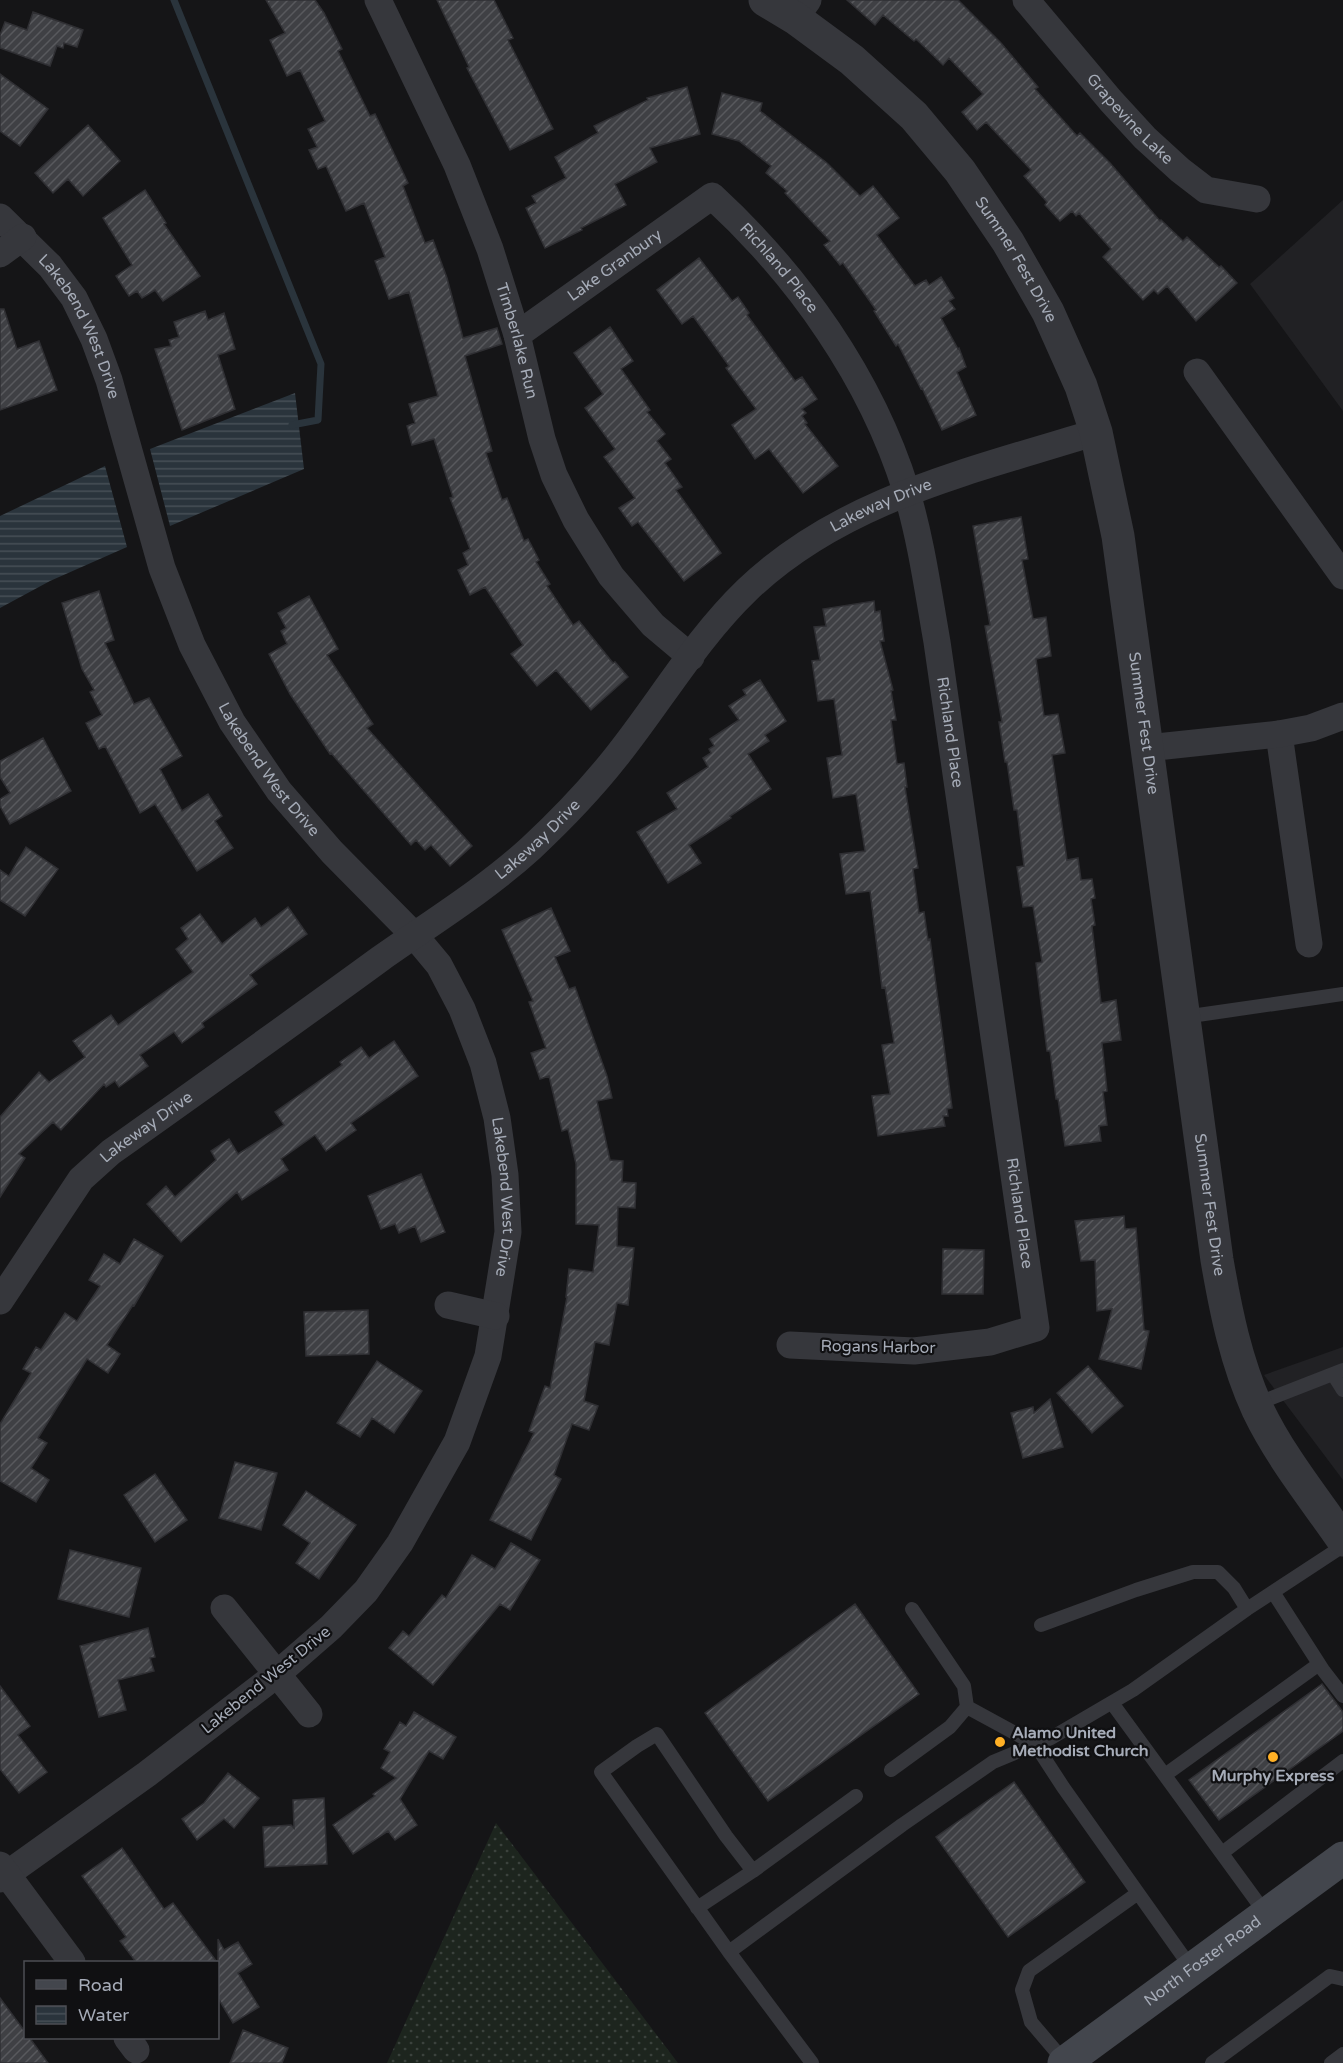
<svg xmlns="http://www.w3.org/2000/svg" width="1343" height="2063" font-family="'Varela Round',sans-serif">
<defs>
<pattern id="grass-dots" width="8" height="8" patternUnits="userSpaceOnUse" patternTransform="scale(1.5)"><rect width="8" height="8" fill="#1d251e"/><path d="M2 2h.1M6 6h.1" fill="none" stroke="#3b423d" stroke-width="1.8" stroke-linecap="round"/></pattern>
<pattern id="water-rules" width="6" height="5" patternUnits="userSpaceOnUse" patternTransform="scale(1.5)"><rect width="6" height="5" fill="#2a343c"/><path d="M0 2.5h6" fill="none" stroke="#464f56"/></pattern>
<pattern id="building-hatch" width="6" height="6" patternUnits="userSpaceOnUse" patternTransform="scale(1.5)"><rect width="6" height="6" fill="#3f4044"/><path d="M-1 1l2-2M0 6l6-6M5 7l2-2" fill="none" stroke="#58595d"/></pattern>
</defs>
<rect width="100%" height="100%" fill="#151517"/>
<path fill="#212124" d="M 1343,200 L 1343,411 L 1250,284 Z
M 1343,1347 L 1343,1480 L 1264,1375 Z"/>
<path fill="url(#grass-dots)" d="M 496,1823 L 678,2063 L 387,2063 Z"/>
<path fill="url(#water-rules)" d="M 295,393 L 304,469 L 170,526 L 150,449 Z
M 105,466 L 127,547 L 50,581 L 0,608 L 0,516 Z"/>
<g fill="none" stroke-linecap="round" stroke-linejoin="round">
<path stroke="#2a343c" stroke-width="7" d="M 174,0 L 321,364 L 318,420 L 292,425"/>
</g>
<path fill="url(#building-hatch)" stroke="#2f2f33" stroke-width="1.5" d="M 266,0 L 315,0 L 324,13 L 342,49 L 338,51 L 370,116 L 375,114 L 408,183 L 403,186 L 425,243 L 433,240 L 447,278 L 463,338 L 497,328 L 502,344 L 465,356 L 492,451 L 486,453 L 502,500 L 507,498 L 524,541 L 528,539 L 539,560 L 536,562 L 550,584 L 547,586 L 573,625 L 579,621 L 613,663 L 615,662 L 628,677 L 591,710 L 556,670 L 537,686 L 511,654 L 523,645 L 485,587 L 470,595 L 458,570 L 468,565 L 463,553 L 470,549 L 450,498 L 453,497 L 434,439 L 412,445 L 407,426 L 415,423 L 409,404 L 438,396 L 409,292 L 389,299 L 375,261 L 385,257 L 364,203 L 346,211 L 326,166 L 318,169 L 309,150 L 317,147 L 308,129 L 325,121 L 300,70 L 287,76 L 270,40 L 285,33 Z
M 437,0 L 494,0 L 513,38 L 508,40 L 553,129 L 510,150 L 467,68 L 469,67 Z
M 847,0 L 958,0 L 1001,43 L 1038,87 L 1035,89 L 1077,136 L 1080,133 L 1110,163 L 1160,221 L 1161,220 L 1183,241 L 1187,237 L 1219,267 L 1221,266 L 1237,283 L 1196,321 L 1167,286 L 1158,294 L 1154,290 L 1143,300 L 1103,257 L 1111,249 L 1079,213 L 1076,216 L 1072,211 L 1060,221 L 1045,205 L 1047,202 L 1024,176 L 1031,170 L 986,122 L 977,130 L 962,112 L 983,94 L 949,58 L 943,65 L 916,39 L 914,41 L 883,15 L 875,25 Z
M 33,12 L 83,30 L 77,47 L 64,43 L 63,48 L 57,46 L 50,66 L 0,48 L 0,35 L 5,22 L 27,30 Z
M 0,74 L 48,109 L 20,146 L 0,131 Z
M 687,87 L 700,134 L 650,148 L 657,162 L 615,184 L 626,205 L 581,228 L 582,230 L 545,248 L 526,208 L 536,203 L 532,196 L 566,178 L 555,157 L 598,133 L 594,126 L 648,100 L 647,98 Z
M 722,93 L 762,103 L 760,111 L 827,163 L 860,196 L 873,186 L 899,218 L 877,235 L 915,286 L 926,280 L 929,285 L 941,277 L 954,298 L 949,301 L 955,309 L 941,318 L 958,349 L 959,348 L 966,367 L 957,372 L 976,415 L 942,430 L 922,388 L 921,389 L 898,344 L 896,346 L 874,311 L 876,310 L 843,263 L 840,265 L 824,245 L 830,241 L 785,193 L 787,191 L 766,173 L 771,166 L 739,141 L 712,134 Z
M 88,125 L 120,161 L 83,196 L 68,179 L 53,193 L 35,173 Z
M 145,190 L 166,223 L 164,224 L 200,276 L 163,301 L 155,290 L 142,298 L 137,291 L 129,296 L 116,276 L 132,265 L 103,218 Z
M 699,258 L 732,301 L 738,297 L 749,313 L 747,315 L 795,381 L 802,377 L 817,399 L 802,409 L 806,413 L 802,416 L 807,423 L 805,424 L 838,466 L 803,493 L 769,449 L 755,459 L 732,425 L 756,409 L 726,368 L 729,366 L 693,316 L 682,324 L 657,290 Z
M 0,309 L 4,309 L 17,349 L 39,341 L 57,390 L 0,410 Z
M 205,311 L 208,320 L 224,313 L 235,349 L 218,355 L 235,409 L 182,430 L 155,349 L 171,346 L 169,340 L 179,337 L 174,322 Z
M 610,327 L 633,361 L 621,369 L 650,410 L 647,412 L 665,434 L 657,441 L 671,459 L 665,463 L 682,487 L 676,490 L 721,553 L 684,581 L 638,522 L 632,526 L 619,508 L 635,498 L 604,457 L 615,449 L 585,408 L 603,394 L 574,353 Z
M 1021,517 L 1028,559 L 1022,560 L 1033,619 L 1046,617 L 1051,656 L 1036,659 L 1044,716 L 1058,714 L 1065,753 L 1052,755 L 1067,860 L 1078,858 L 1081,880 L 1092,879 L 1095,898 L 1091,899 L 1095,925 L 1092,926 L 1101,1003 L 1116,1000 L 1121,1040 L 1102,1043 L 1107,1091 L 1103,1092 L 1107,1125 L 1099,1126 L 1101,1141 L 1065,1146 L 1058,1099 L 1056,1099 L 1050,1051 L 1047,1051 L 1036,963 L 1042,962 L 1033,906 L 1023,907 L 1017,867 L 1024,866 L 1017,810 L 1014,810 L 1007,762 L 1005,762 L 999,722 L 1002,722 L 985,626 L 990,625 L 973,526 Z
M 99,591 L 114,640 L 105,643 L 134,704 L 149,698 L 182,756 L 160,769 L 182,811 L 208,794 L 222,816 L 215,821 L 233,848 L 197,871 L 155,804 L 140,813 L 105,746 L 99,749 L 86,723 L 102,715 L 90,692 L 94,690 L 82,669 L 62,603 Z
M 309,596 L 338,649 L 327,655 L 373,724 L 367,728 L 472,846 L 450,866 L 431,845 L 425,850 L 416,840 L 411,845 L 331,753 L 330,754 L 290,694 L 269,654 L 287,644 L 281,631 L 286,628 L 278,613 Z
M 874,601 L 875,612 L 880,611 L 884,641 L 880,641 L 893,690 L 891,691 L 896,720 L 891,720 L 897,764 L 904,763 L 907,787 L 905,787 L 918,868 L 913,869 L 919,913 L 924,912 L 928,940 L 930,939 L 952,1108 L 947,1109 L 948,1116 L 943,1116 L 945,1126 L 878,1136 L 872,1096 L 890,1094 L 882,1045 L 894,1043 L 885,987 L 882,988 L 870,891 L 846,894 L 840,854 L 865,851 L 856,794 L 833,798 L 827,758 L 842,755 L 834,699 L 818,701 L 812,661 L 820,660 L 814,627 L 826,626 L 823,609 Z
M 760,680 L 786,721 L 765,735 L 769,741 L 748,754 L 771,789 L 730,816 L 731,818 L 689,845 L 701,863 L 668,883 L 637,832 L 677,809 L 667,793 L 708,767 L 703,758 L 711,753 L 709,749 L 714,746 L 710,739 L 739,720 L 729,706 L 746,695 L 743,690 Z
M 43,738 L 71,791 L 10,824 L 0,806 L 0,799 L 10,793 L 0,777 L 0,761 Z
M 26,847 L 58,869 L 25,916 L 0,900 L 0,870 L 9,876 Z
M 288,907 L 307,934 L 250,975 L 257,984 L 202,1023 L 204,1027 L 182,1043 L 174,1032 L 140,1055 L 148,1066 L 119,1087 L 115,1081 L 106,1087 L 104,1084 L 61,1130 L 53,1122 L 19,1154 L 25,1158 L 0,1197 L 0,1117 L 39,1072 L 49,1082 L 85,1057 L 73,1041 L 111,1015 L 118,1025 L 193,972 L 176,949 L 188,939 L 181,928 L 200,914 L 222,944 L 255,918 L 261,927 Z
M 551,908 L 570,951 L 555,957 L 569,989 L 575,987 L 607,1076 L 612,1098 L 597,1101 L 610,1160 L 623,1161 L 622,1182 L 636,1183 L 635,1208 L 618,1207 L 617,1246 L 634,1248 L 628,1305 L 617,1303 L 609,1345 L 595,1342 L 584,1401 L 598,1406 L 589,1430 L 572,1424 L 554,1475 L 561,1479 L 531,1540 L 490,1520 L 534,1433 L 529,1431 L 545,1386 L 550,1388 L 567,1297 L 566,1297 L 569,1269 L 593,1272 L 599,1225 L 576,1224 L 576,1164 L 568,1129 L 562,1131 L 549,1076 L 540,1079 L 531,1053 L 546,1048 L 529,1002 L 533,1001 L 502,930 Z
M 394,1041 L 418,1076 L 351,1123 L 356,1130 L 326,1151 L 315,1135 L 281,1159 L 288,1170 L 242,1200 L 237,1192 L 181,1242 L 147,1204 L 166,1186 L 175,1197 L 216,1160 L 211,1151 L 229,1139 L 238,1154 L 284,1125 L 275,1112 L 342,1065 L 340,1062 L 361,1047 L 369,1058 Z
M 421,1174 L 445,1232 L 421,1242 L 415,1226 L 399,1233 L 395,1224 L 381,1229 L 368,1196 Z
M 1124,1216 L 1125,1229 L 1136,1228 L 1144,1330 L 1149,1331 L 1141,1369 L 1099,1359 L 1112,1309 L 1097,1311 L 1095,1260 L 1081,1261 L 1075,1221 Z
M 134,1239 L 163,1256 L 134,1306 L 133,1305 L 107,1345 L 120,1354 L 108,1373 L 87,1359 L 38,1438 L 47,1443 L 31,1468 L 49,1480 L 36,1502 L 0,1481 L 0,1424 L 31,1373 L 23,1369 L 36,1347 L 41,1350 L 65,1313 L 77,1321 L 100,1286 L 89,1280 L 104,1254 L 120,1264 Z
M 943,1249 L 984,1250 L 983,1294 L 942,1294 Z
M 368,1310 L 369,1354 L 306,1356 L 304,1312 Z
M 377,1361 L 422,1391 L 394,1433 L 372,1418 L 360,1437 L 337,1423 Z
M 1088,1366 L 1123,1406 L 1092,1433 L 1057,1393 Z
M 1050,1399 L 1063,1447 L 1023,1458 L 1011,1413 L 1033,1407 L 1034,1413 Z
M 235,1462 L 277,1473 L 261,1530 L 219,1518 Z
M 155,1474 L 187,1520 L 155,1542 L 124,1495 Z
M 306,1491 L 356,1525 L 319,1579 L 296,1563 L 310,1543 L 283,1525 Z
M 511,1543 L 540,1560 L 510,1610 L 500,1604 L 433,1685 L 389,1648 L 403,1631 L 409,1636 L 442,1595 L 446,1598 L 472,1555 L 495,1569 Z
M 70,1550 L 141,1568 L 129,1617 L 58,1599 Z
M 855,1604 L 919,1694 L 768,1801 L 705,1713 Z
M 148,1628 L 155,1657 L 150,1658 L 154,1671 L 118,1680 L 126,1710 L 99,1717 L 80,1646 Z
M 1322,1684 L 1343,1712 L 1343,1731 L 1219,1820 L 1189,1780 Z
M 0,1686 L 30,1726 L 18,1735 L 47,1772 L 19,1793 L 0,1769 Z
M 414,1712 L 456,1737 L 443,1759 L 429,1751 L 400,1799 L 417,1825 L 395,1840 L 388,1831 L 353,1854 L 333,1825 L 375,1796 L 373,1794 L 396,1778 L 381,1768 L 390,1752 L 384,1749 L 400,1722 L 406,1726 Z
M 228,1773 L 259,1798 L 234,1828 L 224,1819 L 197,1840 L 182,1819 L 204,1803 Z
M 1014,1782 L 1085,1882 L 1008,1937 L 936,1837 Z
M 324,1798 L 327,1864 L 265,1867 L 263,1827 L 291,1825 L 294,1828 L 293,1800 Z
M 122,1848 L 164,1909 L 173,1903 L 217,1962 L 136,1962 L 120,1941 L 126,1937 L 82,1876 Z
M 218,1939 L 224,1950 L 238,1942 L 252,1964 L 238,1973 L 259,2007 L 233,2023 L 218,1998 Z
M 0,1998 L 26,2033 L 26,2037 L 29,2037 L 48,2063 L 0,2063 Z
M 243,2030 L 288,2048 L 282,2063 L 230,2063 Z"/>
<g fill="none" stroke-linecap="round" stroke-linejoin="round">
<path stroke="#36373c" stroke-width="14" d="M 1184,1017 L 1343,994
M 1333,1374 L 1343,1390
M 1256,1404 L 1343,1370
M 1273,1592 L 1323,1670 L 1343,1696
M 1041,1625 L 1136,1590 L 1193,1572 L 1218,1572 L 1234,1588 L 1247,1609
M 1112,1703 L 1266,1914
M 967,1707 L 1035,1744 L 1063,1787 L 1138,1893 L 1029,1971 L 1022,1990 L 1031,2022 L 1065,2062
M 891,1770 L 950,1727 L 967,1707 L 964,1686 L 912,1609
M 1165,1775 L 1319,1664
M 856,1796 L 753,1871 L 726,1836 L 657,1734 L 637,1746 L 601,1772 L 729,1952 L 902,1825 L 993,1762 L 1051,1738 L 1133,1690 L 1247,1609 L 1343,1546
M 1222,1853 L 1343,1761
M 1138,1893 L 1192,1969
M 697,1908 L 753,1871
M 729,1952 L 812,2063
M 1212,2063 L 1330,1976 L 1343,1979
M 1331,2063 L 1343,2054"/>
<g stroke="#36373c" stroke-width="27">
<path id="s1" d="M 378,0 L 457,165 L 490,249 L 517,335 L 542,439 L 554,475 L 576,520 L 611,576 L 653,625 L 691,657"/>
<path id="s2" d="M 1026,0 L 1111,101 L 1145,138 L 1180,170 L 1206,190 L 1257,199"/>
<path d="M 795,18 L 808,0"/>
<path id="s3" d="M 0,217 L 50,266 L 74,298 L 94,339 L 109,380 L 162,568 L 192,645 L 232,722 L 279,791 L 332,852 L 414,935 L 439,965 L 462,1009 L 483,1063 L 497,1118 L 505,1175 L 508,1232 L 488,1356 L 457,1442 L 400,1543 L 366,1591 L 331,1627 L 276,1675 L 147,1774 L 0,1879"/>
<path d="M 0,254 L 23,237"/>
<path id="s4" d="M 517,335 L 712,196 C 798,275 871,378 906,490 C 921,539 928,591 937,642 L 1036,1328 L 990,1342 L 914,1351 L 790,1345"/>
<path d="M 1197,372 L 1343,576"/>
<path d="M 1279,734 L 1309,944"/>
<path d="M 1147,748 L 1279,734 L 1311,728 L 1343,716"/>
<path id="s5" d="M 0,1301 L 81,1179 L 111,1152 C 201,1088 291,1024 380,959 C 431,923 485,890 531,848 C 561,820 590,790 616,757 C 660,702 696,639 747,590 C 843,498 973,471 1096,432"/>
<path d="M 448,1305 L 496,1316"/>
<path d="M 224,1608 L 309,1714"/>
<path d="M 0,1865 L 72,1962"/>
<path d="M 127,2038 L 136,2050"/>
</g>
<path stroke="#36373c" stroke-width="33" id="s6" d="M 765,0 L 795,18 L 852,60 L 914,116 L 960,171 L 1008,242 L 1048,312 L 1081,386 L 1096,432 L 1118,536 L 1217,1260 C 1226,1312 1236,1362 1258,1410 C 1280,1456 1314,1498 1343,1540"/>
<path stroke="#43464d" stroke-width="33" id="s7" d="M 1064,2063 L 1343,1858"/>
</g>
<g fill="#ffb025" stroke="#101012" stroke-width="2">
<circle cx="1000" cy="1742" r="6"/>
<circle cx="1273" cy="1757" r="6"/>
</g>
<g text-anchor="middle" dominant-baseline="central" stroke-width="4.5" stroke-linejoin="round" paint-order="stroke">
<g font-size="16" fill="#a6acb8" stroke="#101012">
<text stroke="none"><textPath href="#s2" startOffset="158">Grapevine Lake</textPath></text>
<text stroke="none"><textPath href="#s6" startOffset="366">Summer Fest Drive</textPath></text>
<text stroke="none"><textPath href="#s4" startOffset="120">Lake Granbury</textPath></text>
<text stroke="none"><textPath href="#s4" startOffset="338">Richland Place</textPath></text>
<text stroke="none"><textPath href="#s3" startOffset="138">Lakebend West Drive</textPath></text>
<text stroke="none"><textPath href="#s1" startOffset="369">Timberlake Run</textPath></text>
<text stroke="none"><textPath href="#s5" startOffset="1202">Lakeway Drive</textPath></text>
<text stroke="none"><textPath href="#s6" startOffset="852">Summer Fest Drive</textPath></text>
<text stroke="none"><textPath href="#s4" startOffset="842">Richland Place</textPath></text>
<text stroke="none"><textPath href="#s3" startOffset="624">Lakebend West Drive</textPath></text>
<text stroke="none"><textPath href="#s5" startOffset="716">Lakeway Drive</textPath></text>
<text stroke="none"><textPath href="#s5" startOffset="230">Lakeway Drive</textPath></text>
<text stroke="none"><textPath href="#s3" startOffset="1128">Lakebend West Drive</textPath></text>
<text stroke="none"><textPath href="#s6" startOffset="1338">Summer Fest Drive</textPath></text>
<text stroke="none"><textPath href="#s4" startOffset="1328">Richland Place</textPath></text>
<text transform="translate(878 1347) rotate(1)">Rogans Harbor</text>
<text transform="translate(266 1680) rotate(-39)">Lakebend West Drive</text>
<text stroke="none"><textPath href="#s7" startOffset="172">North Foster Road</textPath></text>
</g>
<g font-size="16" font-weight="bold" fill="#a6acb8" stroke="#101012" text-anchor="start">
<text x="1012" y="1733">Alamo United<tspan x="1012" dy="18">Methodist Church</tspan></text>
<text x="1273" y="1776" text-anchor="middle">Murphy Express</text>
</g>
</g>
<rect x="24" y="1961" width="195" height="78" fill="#101012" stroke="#4c4e54" stroke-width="1.5"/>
<rect x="36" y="1980" width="30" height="9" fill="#43464d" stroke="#4c4e54" stroke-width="1.5"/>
<text x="78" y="1991" font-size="18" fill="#a6acb8">Road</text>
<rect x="36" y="2006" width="30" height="18" fill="url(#water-rules)" stroke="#4c4e54" stroke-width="1.5"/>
<text x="78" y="2021" font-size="18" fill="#a6acb8">Water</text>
</svg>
